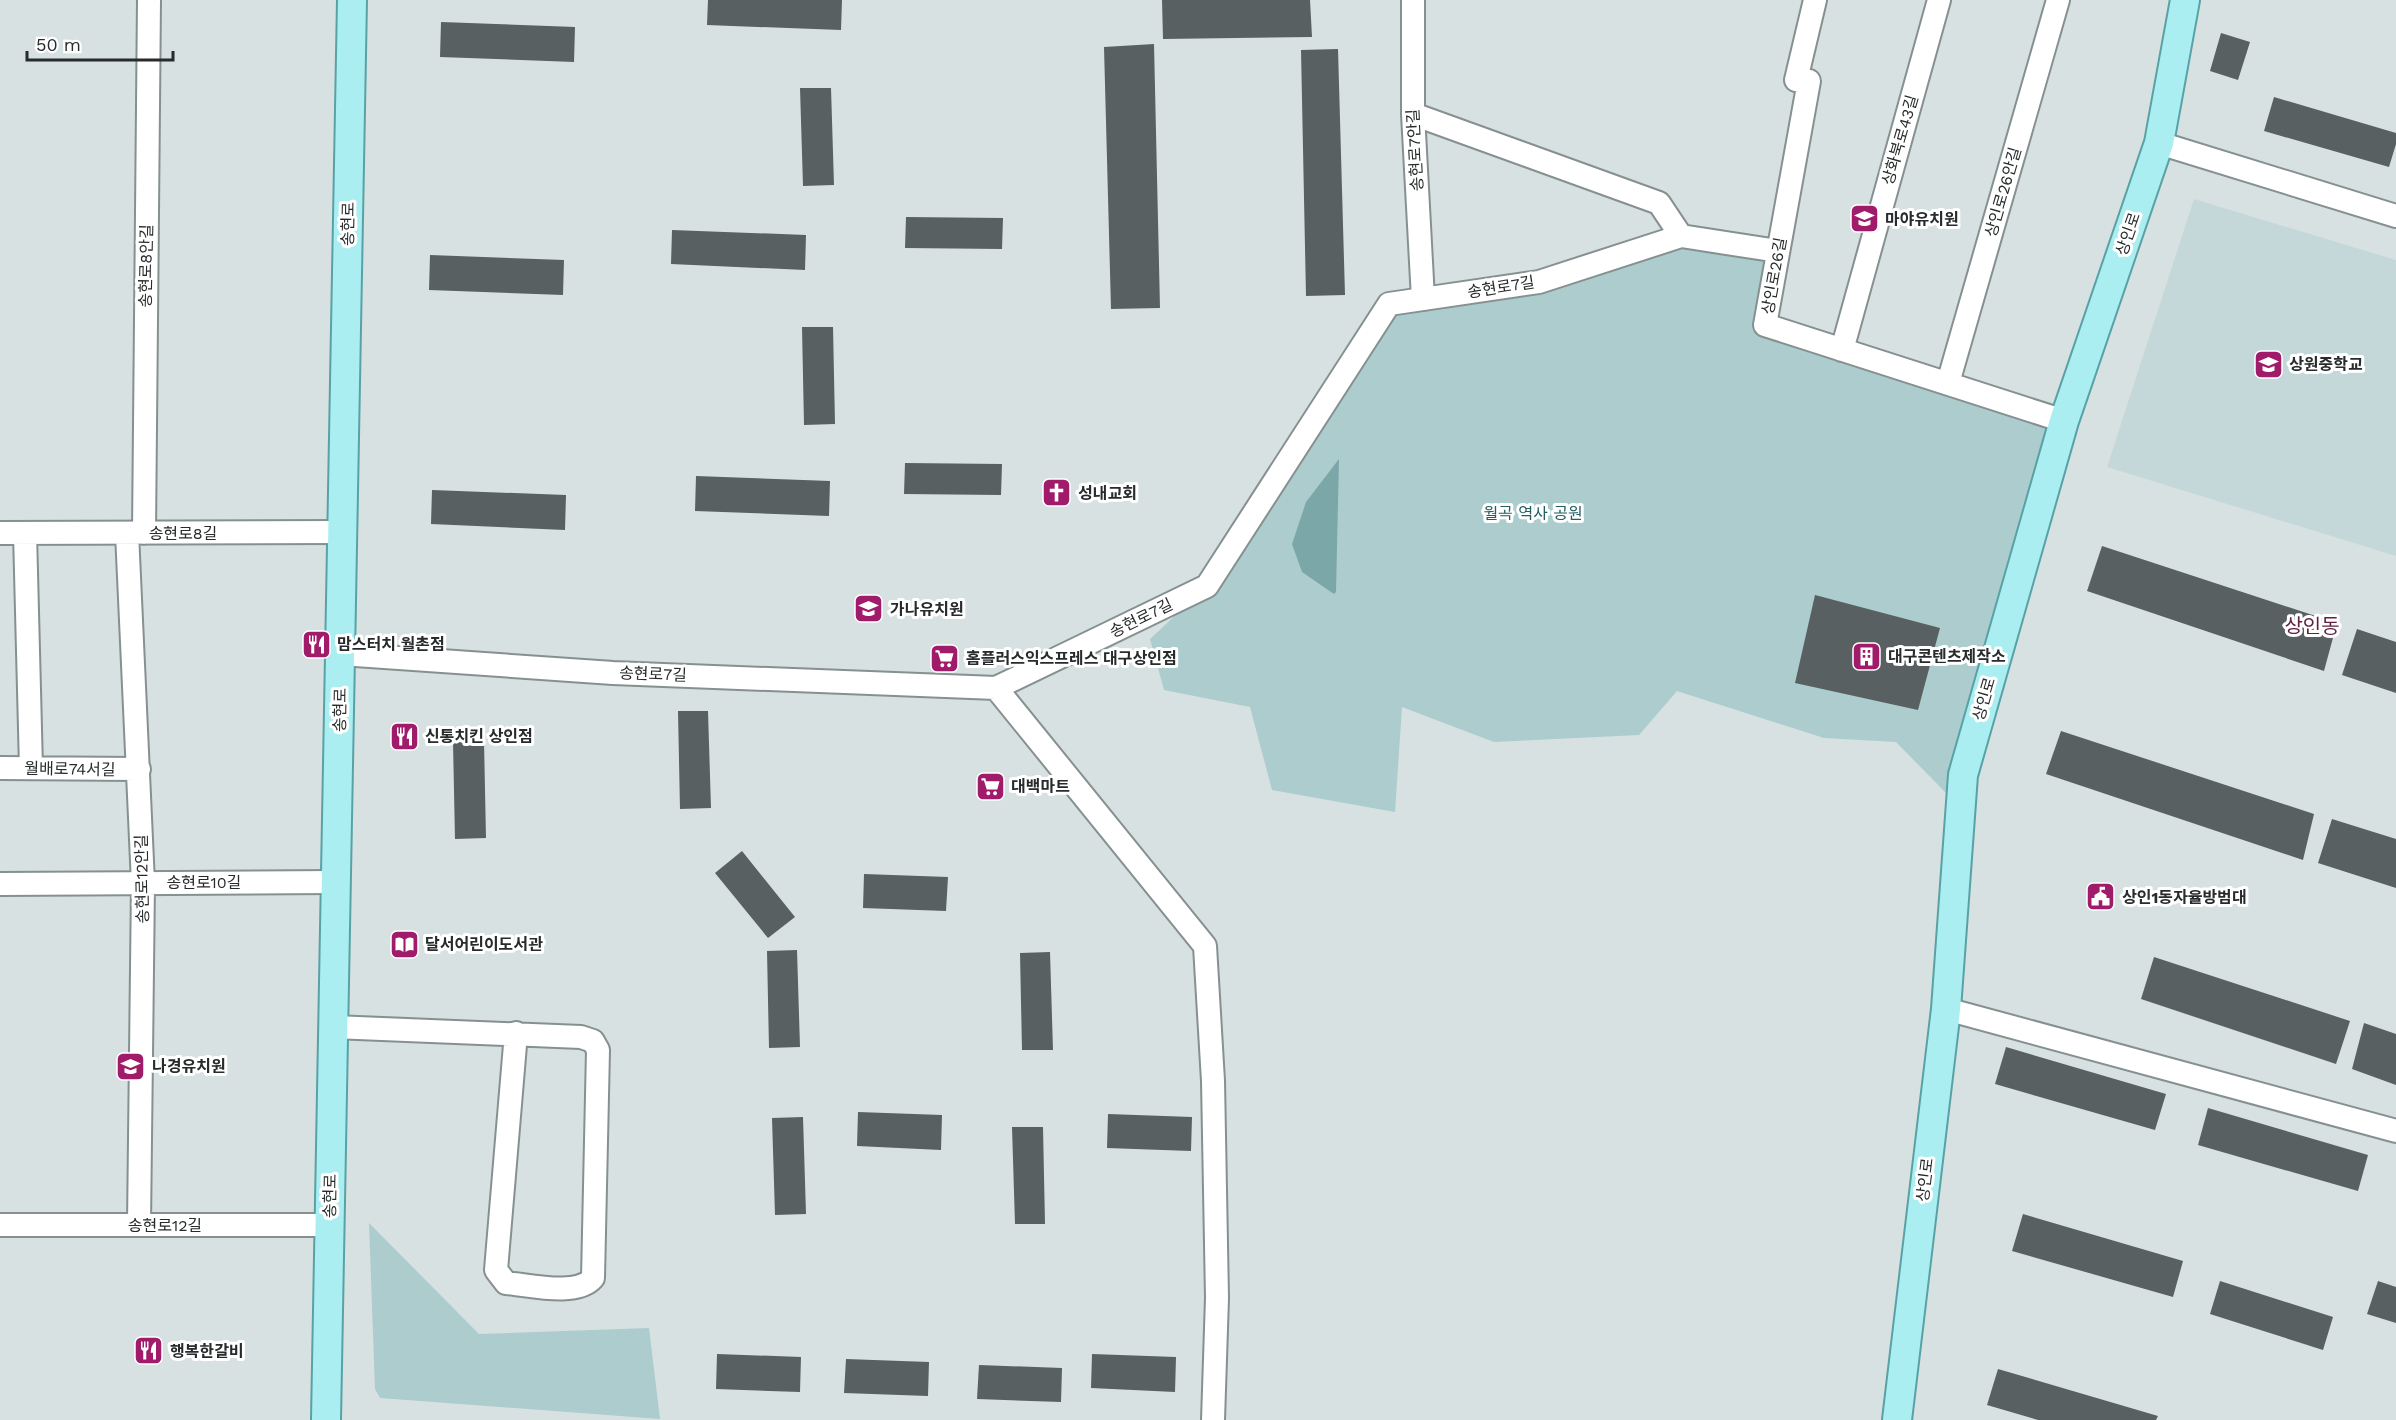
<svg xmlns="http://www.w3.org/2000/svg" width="2396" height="1420" font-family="'Work Sans','Noto Sans KR',sans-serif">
<rect width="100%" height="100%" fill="#d7e1e2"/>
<path fill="#c4d8d9" d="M 2194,199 L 2396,260 L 2396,556 L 2107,467 Z"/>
<path fill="#accccd" d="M 1681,236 L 1778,251 L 1765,325 L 2064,421 L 1948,795 L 1896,742 L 1824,738 L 1677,691 L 1639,735 L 1494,742 L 1402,707 L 1395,812 L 1272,790 L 1250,707 L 1164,690 L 1150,639 L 1207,586 L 1389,304 L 1539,282 Z
M 369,1223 L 479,1334 L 649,1328 L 660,1419 L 380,1398 L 375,1389 Z"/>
<path fill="#7ba7a9" d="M 1339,459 L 1336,592 L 1334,594 L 1302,572 L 1292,544 L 1306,502 Z"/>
<path fill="#586061" d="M 708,0 L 842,0 L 841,30 L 707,25 Z
M 1162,0 L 1310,0 L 1312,37 L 1163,39 Z
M 441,22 L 575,27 L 574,62 L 440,57 Z
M 2221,33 L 2250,42 L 2238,80 L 2210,71 Z
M 1154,44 L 1160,308 L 1111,309 L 1104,47 Z
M 1338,49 L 1345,295 L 1306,296 L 1301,50 Z
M 800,88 L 831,88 L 834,185 L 803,186 Z
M 2274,97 L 2396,133 L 2396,144 L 2389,167 L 2264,131 Z
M 906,217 L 1003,218 L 1002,249 L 905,248 Z
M 672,230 L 806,235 L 805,270 L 671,264 Z
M 430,255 L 564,260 L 563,295 L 429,290 Z
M 802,327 L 833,327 L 835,424 L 804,425 Z
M 905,463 L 1002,464 L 1001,495 L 904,494 Z
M 696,476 L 830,481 L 829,516 L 695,511 Z
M 432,490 L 566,495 L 565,530 L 431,524 Z
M 2102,546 L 2337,623 L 2324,671 L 2087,591 Z
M 1815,595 L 1940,628 L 1918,710 L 1795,683 Z
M 2357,629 L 2396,642 L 2396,693 L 2342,675 Z
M 678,711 L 708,711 L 711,808 L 680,809 Z
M 2061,731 L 2314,814 L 2303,860 L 2046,774 Z
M 484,741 L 486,838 L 455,839 L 453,742 Z
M 2332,819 L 2396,839 L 2396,888 L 2318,863 Z
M 742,851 L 795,917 L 768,938 L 715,873 Z
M 864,874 L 948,877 L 946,911 L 863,908 Z
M 797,950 L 800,1047 L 769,1048 L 767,951 Z
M 1050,952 L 1053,1050 L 1022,1050 L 1020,953 Z
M 2154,957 L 2350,1021 L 2336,1064 L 2141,999 Z
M 2364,1023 L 2396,1034 L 2396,1085 L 2352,1069 Z
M 2006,1047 L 2166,1094 L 2155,1130 L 1995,1084 Z
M 2208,1108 L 2368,1155 L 2358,1191 L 2198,1145 Z
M 858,1112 L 942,1115 L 941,1150 L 857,1146 Z
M 1108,1114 L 1192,1117 L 1191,1151 L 1107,1148 Z
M 803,1117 L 806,1214 L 775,1215 L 772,1118 Z
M 1012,1127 L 1043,1127 L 1045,1224 L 1015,1224 Z
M 2023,1214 L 2183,1261 L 2173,1297 L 2012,1251 Z
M 2220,1281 L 2333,1317 L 2323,1350 L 2210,1314 Z
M 2378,1281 L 2396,1287 L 2396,1323 L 2367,1314 Z
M 717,1354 L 801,1357 L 800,1392 L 716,1389 Z
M 1092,1354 L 1176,1357 L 1175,1392 L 1091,1388 Z
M 846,1359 L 929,1362 L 928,1396 L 844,1393 Z
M 979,1365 L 1062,1368 L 1061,1402 L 977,1399 Z
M 1998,1369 L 2158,1416 L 2156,1420 L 2038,1420 L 1987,1405 Z"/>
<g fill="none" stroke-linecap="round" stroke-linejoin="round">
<defs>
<path id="minor" d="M 1413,0 L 1413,114 L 1423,299
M 1815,0 L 1796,80 L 1809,81 L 1765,325 L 2064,421
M 1413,114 L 1659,203 L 1681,236
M 2159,143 L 2396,216
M 1842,350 L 1939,0
M 1948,383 L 2058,0
M 0,533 L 342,532
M 25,533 L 31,768
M 127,533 L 143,883 L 139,1225
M 144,533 L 149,0
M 341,654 L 613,673 L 996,688 L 1207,586 L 1389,304 L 1539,282 L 1681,236 L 1778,251
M 996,688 L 1205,946 L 1213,1081 L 1217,1298 L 1213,1420
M 0,768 L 139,769
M 0,884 L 335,882
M 1946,1009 L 2396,1131
M 333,1027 L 581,1037 L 593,1041 L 598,1050 L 593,1278 C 577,1297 530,1285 506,1283 L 496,1270 L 516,1033
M 0,1225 L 329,1225"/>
<path id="major" d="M 326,1420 L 352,0
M 1897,1420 L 1946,1009 L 1963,775 L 2064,421 L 2159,143 L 2185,0"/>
</defs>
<use href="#minor" stroke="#869090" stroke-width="26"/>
<use href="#major" stroke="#58a2a5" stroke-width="32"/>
<use href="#minor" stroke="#fff" stroke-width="22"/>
<use href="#major" stroke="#aaeef1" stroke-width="28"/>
</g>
<defs>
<symbol id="school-square" viewBox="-11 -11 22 22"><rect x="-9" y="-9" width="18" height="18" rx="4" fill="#a01c6b" stroke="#fff"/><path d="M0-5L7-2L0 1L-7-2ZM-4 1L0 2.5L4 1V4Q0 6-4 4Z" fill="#fff"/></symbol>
<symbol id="church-square" viewBox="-11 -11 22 22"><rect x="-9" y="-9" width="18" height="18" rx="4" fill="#a01c6b" stroke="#fff"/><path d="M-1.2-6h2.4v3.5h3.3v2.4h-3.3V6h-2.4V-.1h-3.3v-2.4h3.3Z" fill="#fff"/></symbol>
<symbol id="restaurant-square" viewBox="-11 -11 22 22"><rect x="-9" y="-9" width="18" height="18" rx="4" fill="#a01c6b" stroke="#fff"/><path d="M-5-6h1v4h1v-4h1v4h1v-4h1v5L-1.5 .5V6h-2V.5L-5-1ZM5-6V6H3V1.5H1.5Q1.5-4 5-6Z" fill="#fff"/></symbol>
<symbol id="building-square" viewBox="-11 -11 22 22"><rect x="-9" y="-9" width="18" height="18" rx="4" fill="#a01c6b" stroke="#fff"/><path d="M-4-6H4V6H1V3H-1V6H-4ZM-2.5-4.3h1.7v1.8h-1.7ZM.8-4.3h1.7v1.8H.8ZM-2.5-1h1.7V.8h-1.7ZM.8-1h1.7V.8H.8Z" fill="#fff"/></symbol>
<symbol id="supermarket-square" viewBox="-11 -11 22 22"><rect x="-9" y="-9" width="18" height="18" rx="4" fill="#a01c6b" stroke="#fff"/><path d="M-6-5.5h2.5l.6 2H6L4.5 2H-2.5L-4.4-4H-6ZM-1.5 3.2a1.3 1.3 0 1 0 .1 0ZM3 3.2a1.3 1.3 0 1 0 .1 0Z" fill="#fff"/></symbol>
<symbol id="civic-square" viewBox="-11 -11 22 22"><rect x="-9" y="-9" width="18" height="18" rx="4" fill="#a01c6b" stroke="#fff"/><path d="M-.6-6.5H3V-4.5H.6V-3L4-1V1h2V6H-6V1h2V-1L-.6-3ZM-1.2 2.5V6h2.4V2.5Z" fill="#fff"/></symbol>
<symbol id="library-square" viewBox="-11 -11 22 22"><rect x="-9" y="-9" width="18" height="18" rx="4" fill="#a01c6b" stroke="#fff"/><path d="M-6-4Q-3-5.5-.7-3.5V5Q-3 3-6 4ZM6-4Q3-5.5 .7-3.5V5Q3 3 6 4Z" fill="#fff"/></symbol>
</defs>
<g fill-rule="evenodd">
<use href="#school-square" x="1848" y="202" width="33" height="33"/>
<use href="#school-square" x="2252" y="348" width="33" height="33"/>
<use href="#church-square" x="1040" y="476" width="33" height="33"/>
<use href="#school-square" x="852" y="592" width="33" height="33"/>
<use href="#restaurant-square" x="300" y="628" width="33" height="33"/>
<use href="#building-square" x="1850" y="640" width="33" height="33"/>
<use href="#supermarket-square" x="928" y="642" width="33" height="33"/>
<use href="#restaurant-square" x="388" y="720" width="33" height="33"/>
<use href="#supermarket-square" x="974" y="770" width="33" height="33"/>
<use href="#civic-square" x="2084" y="880" width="33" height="33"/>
<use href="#library-square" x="388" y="928" width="33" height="33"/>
<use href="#school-square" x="114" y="1050" width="33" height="33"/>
<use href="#restaurant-square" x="132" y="1334" width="33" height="33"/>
</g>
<g text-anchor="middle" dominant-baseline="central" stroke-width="6" stroke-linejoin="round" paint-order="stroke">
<g font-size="16" fill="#272b2b" stroke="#fff">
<text transform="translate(1900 140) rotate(-74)">상화북로43길</text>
<text transform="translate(1415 150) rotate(-93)">송현로7안길</text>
<text transform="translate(2003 192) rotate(-74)">상인로26안길</text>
<text transform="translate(348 224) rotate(-89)">송현로</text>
<text transform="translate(2128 234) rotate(-71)">상인로</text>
<text transform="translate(146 266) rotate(-89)">송현로8안길</text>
<text transform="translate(1774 276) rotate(-80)">상인로26길</text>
<text transform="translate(1501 287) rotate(-9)">송현로7길</text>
<text x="183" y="533">송현로8길</text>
<text transform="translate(1141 618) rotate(-26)">송현로7길</text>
<text transform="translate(653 674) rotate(2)">송현로7길</text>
<text transform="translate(1984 699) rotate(-74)">상인로</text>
<text transform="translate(340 710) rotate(-89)">송현로</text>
<text transform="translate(70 769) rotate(1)">월배로74서길</text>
<text transform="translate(142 879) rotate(-91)">송현로12안길</text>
<text x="204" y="882">송현로10길</text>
<text transform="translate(1925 1180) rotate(-83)">상인로</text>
<text transform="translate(330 1196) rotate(-89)">송현로</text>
<text x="165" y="1225">송현로12길</text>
</g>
<g font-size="16" font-weight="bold" fill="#272b2b" stroke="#fff" text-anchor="start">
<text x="1885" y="219">마야유치원</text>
<text x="2289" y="364">상원중학교</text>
<text x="1078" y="493">성내교회</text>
<text x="890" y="609">가나유치원</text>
<text x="337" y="644">맘스터치 월촌점</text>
<text x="1888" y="656">대구콘텐츠제작소</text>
<text x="966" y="658">홈플러스익스프레스 대구상인점</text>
<text x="425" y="736">신통치킨 상인점</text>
<text x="1011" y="786">대백마트</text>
<text x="2122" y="897">상인1동자율방범대</text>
<text x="425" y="944">달서어린이도서관</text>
<text x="152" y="1066">나경유치원</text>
<text x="170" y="1351">행복한갈비</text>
</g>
<g font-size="16" fill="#225f62" stroke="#fff">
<text x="1533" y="513">월곡 역사 공원</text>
</g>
<g font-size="20" fill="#602144" stroke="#fff">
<text x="2312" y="626">상인동</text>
</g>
</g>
<path d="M27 51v9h146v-9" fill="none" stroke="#272b2b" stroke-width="3"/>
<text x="36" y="51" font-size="18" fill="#272b2b" stroke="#ffffff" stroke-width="4.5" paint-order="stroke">50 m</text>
</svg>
